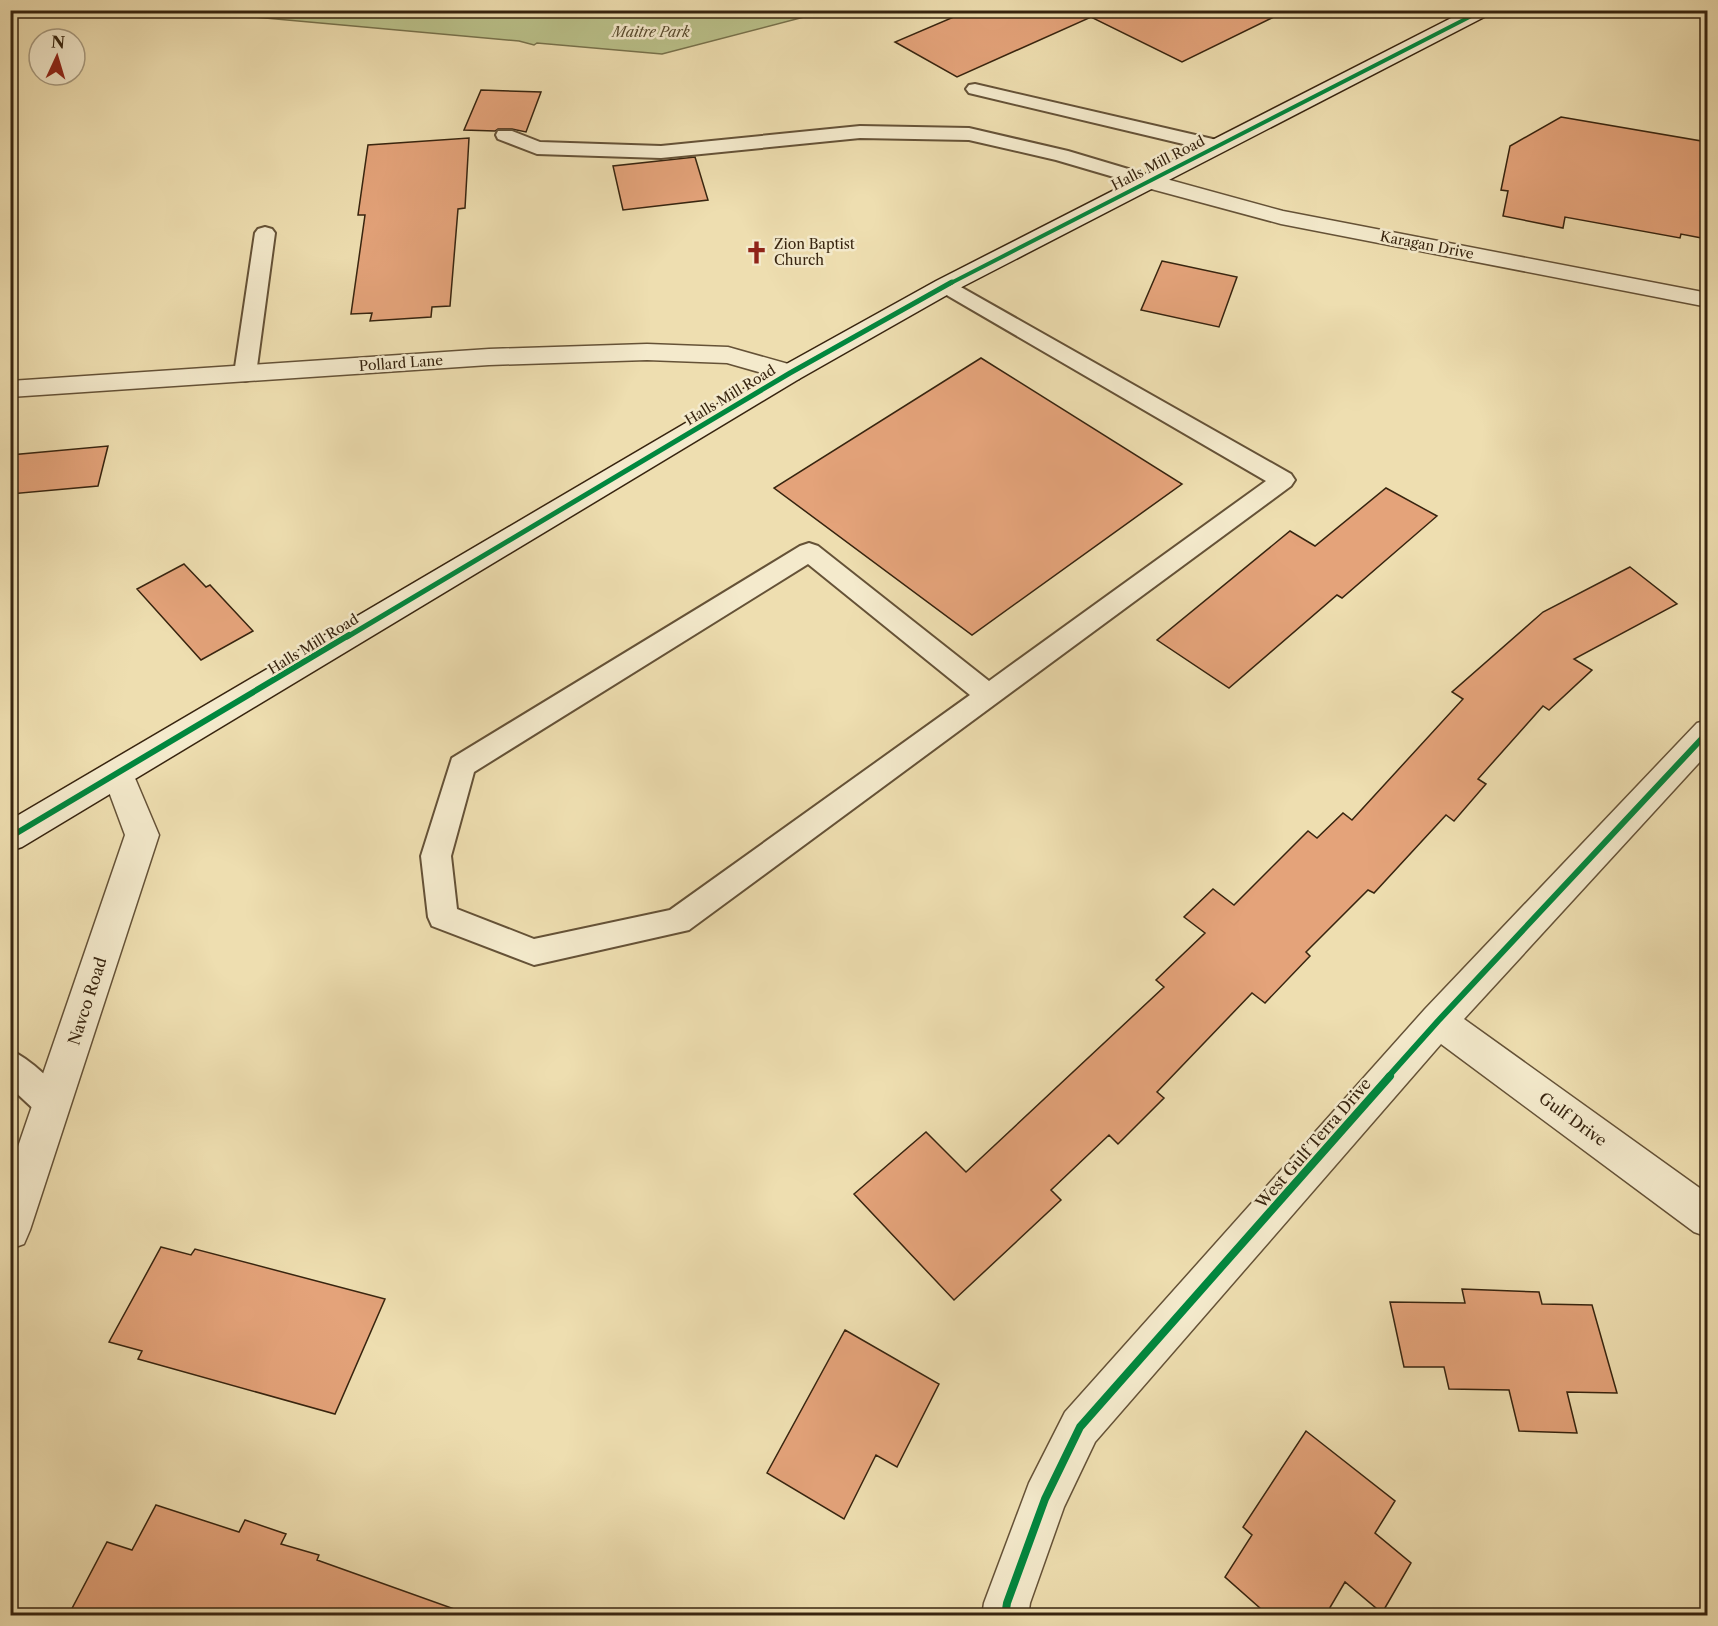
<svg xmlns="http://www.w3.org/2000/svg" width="1718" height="1626" font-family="'Libre Caslon Text',serif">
<rect width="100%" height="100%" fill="#eedeb0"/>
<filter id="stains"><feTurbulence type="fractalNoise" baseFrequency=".00333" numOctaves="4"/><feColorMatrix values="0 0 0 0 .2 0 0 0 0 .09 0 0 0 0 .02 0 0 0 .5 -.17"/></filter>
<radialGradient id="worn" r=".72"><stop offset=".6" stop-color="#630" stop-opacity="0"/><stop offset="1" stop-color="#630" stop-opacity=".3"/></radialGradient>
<path fill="#bac18a" stroke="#78724c" stroke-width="1.5" d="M 189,11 L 827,11 L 662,54 L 537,43 L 534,45 L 519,41 Z"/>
<path fill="#e4a37a" stroke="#37240f" stroke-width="1.5" d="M 970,10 L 1288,10 L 1182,62 L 1091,17 L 957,77 L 895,42 Z
M 481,90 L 541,92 L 526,132 L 512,129 L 498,129 L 495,131 L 464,130 Z
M 1561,117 L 1707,142 L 1707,239 L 1681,234 L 1680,238 L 1565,217 L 1563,228 L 1503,216 L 1508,191 L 1501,190 L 1510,146 Z
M 469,138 L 465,208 L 458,209 L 450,306 L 432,307 L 431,317 L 370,321 L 372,313 L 351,314 L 365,215 L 358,215 L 368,145 Z
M 695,157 L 708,200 L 623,210 L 613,166 Z
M 1162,261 L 1237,277 L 1219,327 L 1141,310 Z
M 981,358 L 1182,484 L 972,635 L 774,488 Z
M 108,446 L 98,486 L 10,494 L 10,455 Z
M 1386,488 L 1437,516 L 1342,598 L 1337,595 L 1229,688 L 1157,640 L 1290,531 L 1315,546 Z
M 184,564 L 206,587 L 210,585 L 253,631 L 201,660 L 137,589 Z
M 1630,567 L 1677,604 L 1574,659 L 1592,670 L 1549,710 L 1543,706 L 1478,779 L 1486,784 L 1454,821 L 1446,815 L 1374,893 L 1368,890 L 1306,952 L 1310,956 L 1265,1003 L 1252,993 L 1157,1092 L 1164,1098 L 1118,1144 L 1109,1135 L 1051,1190 L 1061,1200 L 954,1300 L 854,1194 L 926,1132 L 966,1172 L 1164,987 L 1156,980 L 1205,933 L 1184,917 L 1213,889 L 1234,905 L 1308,831 L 1317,838 L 1343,813 L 1352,820 L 1463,699 L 1452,692 L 1543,612 Z
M 161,1247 L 191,1255 L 195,1249 L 385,1299 L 335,1414 L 138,1359 L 142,1351 L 109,1342 Z
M 1462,1289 L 1539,1292 L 1542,1304 L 1592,1305 L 1617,1393 L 1567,1392 L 1577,1433 L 1519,1431 L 1509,1390 L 1449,1389 L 1444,1367 L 1404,1367 L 1390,1302 L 1465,1303 Z
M 845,1330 L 939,1384 L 897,1467 L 876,1455 L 844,1519 L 767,1473 Z
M 1306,1431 L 1395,1501 L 1375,1533 L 1411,1563 L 1382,1613 L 1345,1582 L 1325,1616 L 1269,1616 L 1225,1577 L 1252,1535 L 1243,1527 Z
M 156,1505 L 239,1532 L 245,1520 L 286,1534 L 281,1544 L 319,1555 L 317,1560 L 457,1610 L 456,1616 L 68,1616 L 107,1542 L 132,1550 Z"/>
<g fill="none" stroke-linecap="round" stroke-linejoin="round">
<defs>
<path id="lane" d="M 975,84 L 1217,140 L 1224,142 L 1226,146 L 1224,150 L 1217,152 L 969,93 L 966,89 L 969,85 Z
M 860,126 L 969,128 L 1068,151 L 1155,177 L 1158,181 L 1155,185 L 1148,187 L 1056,160 L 969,140 L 860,138 L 661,158 L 537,154 L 498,139 L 496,135 L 498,131 L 512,131 L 540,142 L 661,146 Z
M 265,227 L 272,229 L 275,233 L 256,374 L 253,379 L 245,381 L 237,379 L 234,374 L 255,233 L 258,229 Z
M 945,280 L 952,282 L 1291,474 L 1295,480 L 1291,486 L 689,930 L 534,965 L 432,926 L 428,917 L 421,856 L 452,758 L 800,546 L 809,543 L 818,546 L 989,681 L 1266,481 L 938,290 L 935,286 L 938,282 ZM 808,564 L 970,695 L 670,910 L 534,939 L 457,909 L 451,856 L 474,772 Z
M 10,1050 C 29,1058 60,1086 68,1104 L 64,1115 L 52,1119 L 40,1115 L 10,1087 Z"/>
<path id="street" d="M 1148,174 L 1283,211 L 1708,293 L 1708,307 L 1281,224 L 1140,186 L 1137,181 L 1140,176 Z
M 647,344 L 728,347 L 799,367 L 803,373 L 799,379 L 790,381 L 727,363 L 647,360 L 489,365 L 10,397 L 10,381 L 489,349 Z
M 1708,720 L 1708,753 L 1464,1019 L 1708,1194 L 1708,1237 L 1694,1232 L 1441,1044 L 1095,1442 L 1064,1507 L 1030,1603 L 1028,1616 L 982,1616 L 984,1603 L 1029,1483 L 1065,1412 L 1425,1009 L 1697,723 Z
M 118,760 L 129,764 L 159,835 L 30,1230 L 24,1244 L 10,1249 L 10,1170 L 125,835 L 102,773 L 107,764 Z"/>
<path id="secondary" d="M 1467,10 L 1492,10 L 1490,14 L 954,291 L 799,379 L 22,847 L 10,851 L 10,820 L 781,367 L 936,281 Z"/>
</defs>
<use href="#lane" stroke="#655237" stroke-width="4"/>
<use href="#street" stroke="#655237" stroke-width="3"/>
<use href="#secondary" stroke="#37240f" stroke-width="3"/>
<use href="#lane" fill="#f4eacc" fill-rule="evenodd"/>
<use href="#street" fill="#f4eacc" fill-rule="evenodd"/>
<use href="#secondary" fill="#f4eacc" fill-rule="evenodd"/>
<defs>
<path id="cycleway-far3" d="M 949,284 L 1483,10"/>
<path id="cycleway-far2" d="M 347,637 L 790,373 L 952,282"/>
<path id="cycleway-far1" d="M 10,837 L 349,635
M 1388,1077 L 1438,1021 L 1708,732"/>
<path id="cycleway" d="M 1005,1616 L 1007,1603 L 1045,1499 L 1080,1427 L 1390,1076"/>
</defs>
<use href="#cycleway-far3" stroke="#f4eacc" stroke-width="6"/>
<use href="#cycleway-far2" stroke="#f4eacc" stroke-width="8"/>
<use href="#cycleway-far1" stroke="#f4eacc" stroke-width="10"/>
<use href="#cycleway" stroke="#f4eacc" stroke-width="11"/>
<use href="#cycleway-far3" stroke="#00873e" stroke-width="4"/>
<use href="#cycleway-far2" stroke="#00873e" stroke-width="5"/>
<use href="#cycleway-far1" stroke="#00873e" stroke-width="6"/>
<use href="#cycleway" stroke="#00873e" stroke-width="8"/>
</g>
<defs>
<symbol id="church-bare" viewBox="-9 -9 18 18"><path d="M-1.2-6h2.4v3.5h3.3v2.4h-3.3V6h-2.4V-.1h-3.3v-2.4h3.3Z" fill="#8f2418" stroke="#f4eacc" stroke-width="2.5" paint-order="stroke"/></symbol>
</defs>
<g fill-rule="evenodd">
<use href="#church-bare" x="740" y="236" width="33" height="33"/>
</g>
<g text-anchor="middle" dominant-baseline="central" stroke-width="5" stroke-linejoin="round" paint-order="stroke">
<g font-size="14" font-style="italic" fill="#584b2e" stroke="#f4eacc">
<text x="651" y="32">Maitre Park</text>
</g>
<g font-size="14" fill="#37240f" stroke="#f4eacc">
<text transform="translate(1158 163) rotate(-27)">Halls Mill Road</text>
<text transform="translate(1427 245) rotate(11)">Karagan Drive</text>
<text transform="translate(401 363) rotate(-4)">Pollard Lane</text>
<text transform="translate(730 395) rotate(-31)">Halls Mill Road</text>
<text transform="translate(313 644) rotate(-31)">Halls Mill Road</text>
</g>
<g font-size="14" fill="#37240f" stroke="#f4eacc" text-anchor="start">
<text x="774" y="244">Zion Baptist<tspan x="774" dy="16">Church</tspan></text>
</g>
<g font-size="16" fill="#37240f" stroke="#f4eacc">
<text transform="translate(87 1001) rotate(-72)">Navco Road</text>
<text transform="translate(1573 1119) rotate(36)">Gulf Drive</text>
<text transform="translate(1313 1143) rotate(-49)">West Gulf Terra Drive</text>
</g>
</g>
<rect width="1718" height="1626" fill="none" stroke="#eedeb0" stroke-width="36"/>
<rect x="12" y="12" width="1694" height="1602" fill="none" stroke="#37240f" stroke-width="3"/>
<rect x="18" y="18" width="1682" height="1590" fill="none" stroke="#37240f" stroke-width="1.5"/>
<g transform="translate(57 57) rotate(4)"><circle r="28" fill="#f4eacc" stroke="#a89b80" stroke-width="1.5"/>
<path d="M0-4.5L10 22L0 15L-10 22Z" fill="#8f2418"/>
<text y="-9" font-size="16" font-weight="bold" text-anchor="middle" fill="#37240f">N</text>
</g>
<rect width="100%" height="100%" filter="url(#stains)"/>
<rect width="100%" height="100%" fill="url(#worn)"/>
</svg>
